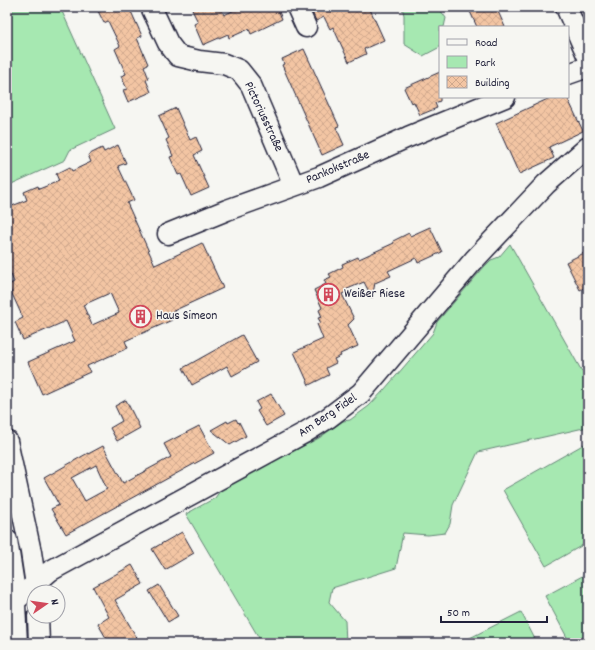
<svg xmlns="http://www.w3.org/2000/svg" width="595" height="650" font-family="Dekko,sans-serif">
<defs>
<pattern id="building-cross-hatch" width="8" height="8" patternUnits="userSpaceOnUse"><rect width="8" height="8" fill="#f3c5a3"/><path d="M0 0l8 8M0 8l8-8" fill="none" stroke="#d0a98d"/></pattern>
</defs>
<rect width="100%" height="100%" fill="#f6f6f2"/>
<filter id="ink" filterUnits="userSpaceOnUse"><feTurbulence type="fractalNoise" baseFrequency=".025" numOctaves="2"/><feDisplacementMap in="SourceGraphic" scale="8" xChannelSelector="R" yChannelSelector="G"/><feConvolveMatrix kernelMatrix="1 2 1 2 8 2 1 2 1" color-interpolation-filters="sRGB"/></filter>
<g filter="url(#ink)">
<path fill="#a6e8b1" stroke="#648576" d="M 7,7 L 60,7 L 115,129 L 70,150 L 65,160 L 7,186 Z
M 402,7 L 438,7 L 446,18 L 444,27 L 440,27 L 440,47 L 423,56 L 404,44 L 404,15 Z
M 510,244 L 588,382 L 588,427 L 478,452 L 453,505 L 450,524 L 445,533 L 428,535 L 403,533 L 396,568 L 332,588 L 329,602 L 345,621 L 346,643 L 262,643 L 186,514 L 215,498 L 222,488 L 319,438 L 343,421 L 350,420 L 369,406 L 384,390 L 433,333 L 437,322 L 484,267 L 491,260 L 499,257 Z
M 588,442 L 588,542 L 546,566 L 503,490 Z
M 588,573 L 588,643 L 570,643 L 545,596 Z
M 521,612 L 537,643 L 460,643 Z"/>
<path fill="url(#building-cross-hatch)" stroke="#22223b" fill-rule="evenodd" d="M 96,7 L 129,7 L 142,36 L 137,38 L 148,64 L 144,66 L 149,79 L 146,80 L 151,92 L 128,102 L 123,90 L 127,89 L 121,76 L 126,74 L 115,49 L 120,46 L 108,21 L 104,23 Z
M 198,7 L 220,7 L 224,15 L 241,7 L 277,7 L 282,19 L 251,34 L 249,29 L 229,38 L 228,34 L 203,45 L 194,24 L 198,22 L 192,10 Z
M 310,7 L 345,7 L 334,12 L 345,7 L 346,11 L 354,7 L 369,7 L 384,40 L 364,49 L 366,54 L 349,62 L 333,27 L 330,29 L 324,17 L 316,21 Z
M 468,7 L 496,7 L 505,27 L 477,27 Z
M 304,49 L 339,126 L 336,127 L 344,145 L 322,155 L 282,65 L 284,64 L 282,59 Z
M 440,72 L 440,101 L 435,103 L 437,108 L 420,115 L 414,102 L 411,103 L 404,88 Z
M 552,97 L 567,97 L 583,131 L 549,147 L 554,158 L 519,174 L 496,123 Z
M 176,108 L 190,140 L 196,137 L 202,151 L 194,155 L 209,188 L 191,196 L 181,174 L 178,175 L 170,157 L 173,156 L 166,140 L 169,138 L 159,116 Z
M 118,145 L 126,163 L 118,166 L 134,200 L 127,203 L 155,265 L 202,243 L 223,288 L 169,313 L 172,320 L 125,341 L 128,348 L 87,366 L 90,372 L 42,394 L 28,362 L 75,341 L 66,321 L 23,340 L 15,322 L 23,318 L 8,285 L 14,282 L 7,265 L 7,208 L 27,200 L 24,192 L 38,186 L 39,189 L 59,181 L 56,174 L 70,167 L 72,171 L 91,162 L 88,155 L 102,148 L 104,152 ZM 110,293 L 119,313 L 92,325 L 83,305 Z
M 430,227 L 442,252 L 418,263 L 416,258 L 388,271 L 391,276 L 375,283 L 372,298 L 364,282 L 345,290 L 346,292 L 342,294 L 354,319 L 348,325 L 358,346 L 340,354 L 341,356 L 334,359 L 336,363 L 326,368 L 329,375 L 309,385 L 294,352 L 323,339 L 317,324 L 321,323 L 318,318 L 322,317 L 319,310 L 322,308 L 314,290 L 326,284 L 324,280 L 331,277 L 329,274 L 343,267 L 342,264 L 358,257 L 359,259 L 394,243 L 393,241 L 409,233 L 410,236 Z
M 588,251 L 588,286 L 580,290 L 566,262 Z
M 242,335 L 257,362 L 232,376 L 227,366 L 192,385 L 183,368 Z
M 271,394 L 284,416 L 266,426 L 257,411 L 260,409 L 256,402 Z
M 126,400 L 140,428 L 117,441 L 110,428 L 122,421 L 115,406 Z
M 236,419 L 238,423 L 239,422 L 246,436 L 230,445 L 211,430 L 227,421 L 228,423 Z
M 199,426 L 214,453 L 66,534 L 51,509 L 59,505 L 44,478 L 88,453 L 88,454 L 103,446 L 123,483 L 171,457 L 164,444 ZM 96,465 L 107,489 L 85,501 L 72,478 Z
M 182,532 L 194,553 L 165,570 L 152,549 Z
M 132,565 L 143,584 L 115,600 L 137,638 L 129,643 L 109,643 L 98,624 L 109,617 L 93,587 Z
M 159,585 L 178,616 L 168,622 L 149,591 Z"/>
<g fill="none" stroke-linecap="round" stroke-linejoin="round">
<defs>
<path id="minor" d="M 151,7 L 168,43 L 178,56 L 199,61 L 224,64 L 239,70 L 251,85 L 294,186
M 297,7 L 306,27
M 566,7 L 588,57
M 568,74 L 588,67
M 168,234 L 227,210 L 319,177 L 408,137 L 505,97
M 7,441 L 31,552 L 37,592
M 7,540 L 14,585 L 17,643
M 7,608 L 50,571 L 304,433 L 328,418 L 361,393 L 474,260 L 546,184 L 588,147
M 38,616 L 39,643"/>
</defs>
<use href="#minor" stroke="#22223b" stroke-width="23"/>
<use href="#minor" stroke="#f6f6f2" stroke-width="20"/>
</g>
</g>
<defs>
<symbol id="building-ring" viewBox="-11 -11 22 22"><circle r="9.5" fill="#f6f6f2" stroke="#d1495b" stroke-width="1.5"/><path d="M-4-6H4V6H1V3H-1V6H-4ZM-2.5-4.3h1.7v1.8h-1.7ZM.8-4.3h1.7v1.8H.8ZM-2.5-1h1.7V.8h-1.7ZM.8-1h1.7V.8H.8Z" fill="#d1495b"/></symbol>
</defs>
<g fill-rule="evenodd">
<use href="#building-ring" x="316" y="282" width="25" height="25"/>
<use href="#building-ring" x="128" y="304" width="25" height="25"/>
</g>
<g text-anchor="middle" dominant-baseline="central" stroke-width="3" stroke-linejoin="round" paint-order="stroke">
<g font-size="13" fill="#22223b" stroke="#f6f6f2">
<text transform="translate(263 117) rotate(65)">Pictoriusstraße</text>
<text transform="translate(338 168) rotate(-23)">Pankokstraße</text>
<text transform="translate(328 416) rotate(-34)">Am Berg Fidel</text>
</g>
<g font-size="13" fill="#22223b" stroke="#f6f6f2" text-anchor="start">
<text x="344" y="294">Weißer Riese</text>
<text x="156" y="316">Haus Simeon</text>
</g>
</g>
<rect width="595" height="650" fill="none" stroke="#f6f6f2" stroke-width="24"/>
<rect x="12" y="12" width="571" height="626" fill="none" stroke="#22223b" stroke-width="1.5" filter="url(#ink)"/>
<rect x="439" y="26" width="130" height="72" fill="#f6f6f2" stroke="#a1a1a9"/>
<rect x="447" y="39" width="20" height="6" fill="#f6f6f2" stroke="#a1a1a9"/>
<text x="475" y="46" font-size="12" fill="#22223b">Road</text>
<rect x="447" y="56" width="20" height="12" fill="#a6e8b1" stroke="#a1a1a9"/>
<text x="475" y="66" font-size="12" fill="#22223b">Park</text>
<rect x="447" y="76" width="20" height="12" fill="url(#building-cross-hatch)" stroke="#a1a1a9"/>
<text x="475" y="86" font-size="12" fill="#22223b">Building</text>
<g transform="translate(46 604) rotate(77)"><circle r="19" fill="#f6f6f2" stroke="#a1a1a9"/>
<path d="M0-3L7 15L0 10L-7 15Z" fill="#d1495b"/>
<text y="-6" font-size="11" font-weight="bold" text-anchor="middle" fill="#22223b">N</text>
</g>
<path d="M441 616v6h106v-6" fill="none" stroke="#22223b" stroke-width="2"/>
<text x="447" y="616" font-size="12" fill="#22223b" stroke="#f6f6f2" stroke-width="3" paint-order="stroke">50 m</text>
</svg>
